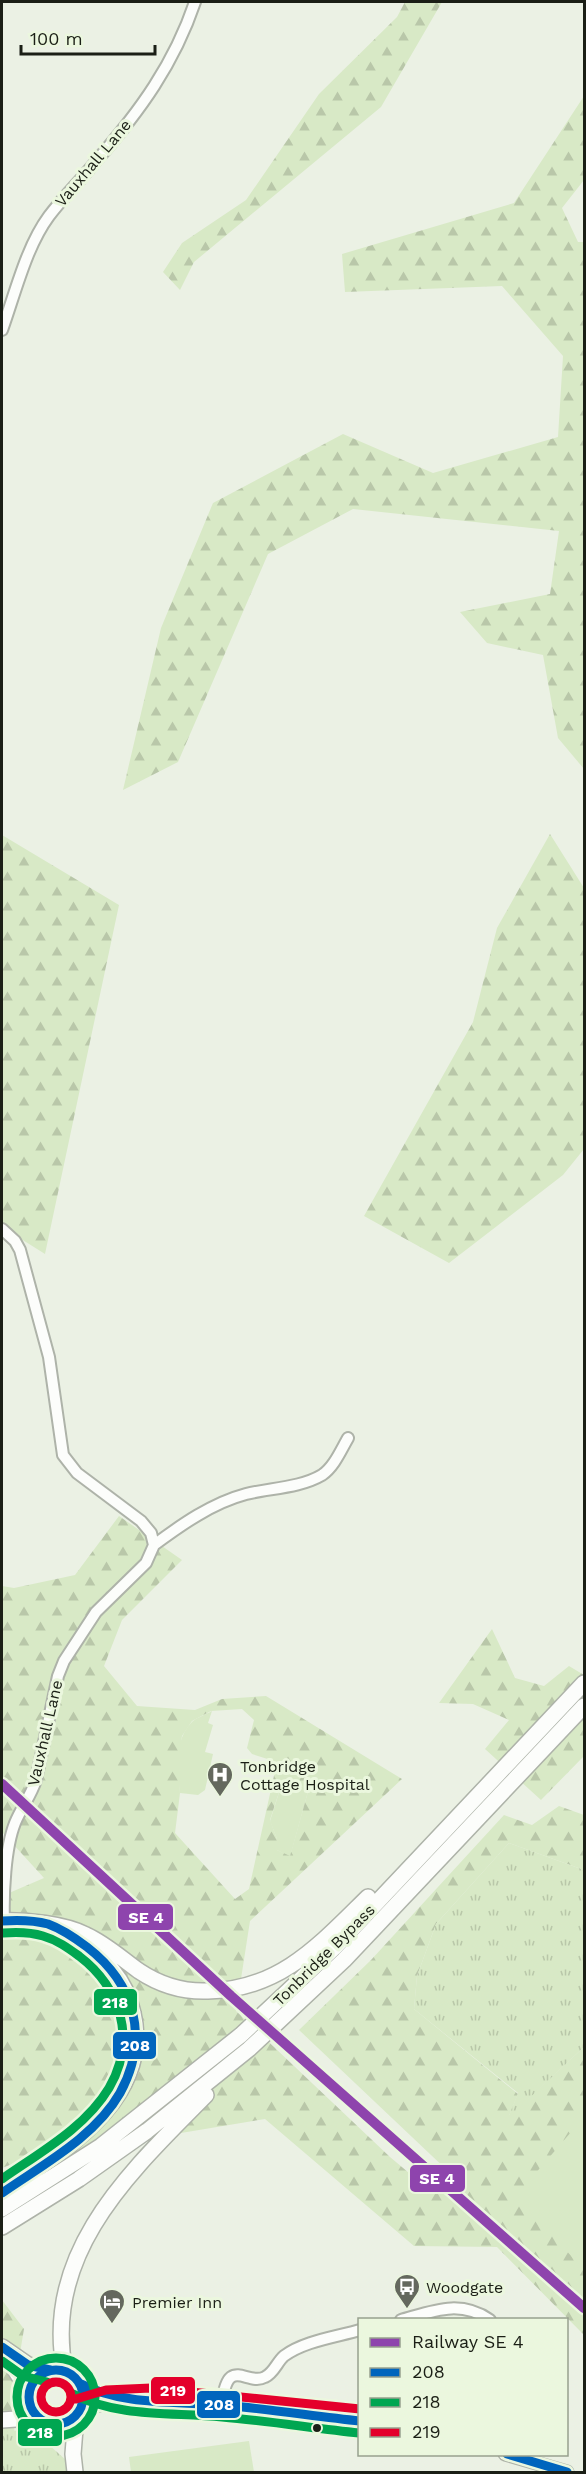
<svg xmlns="http://www.w3.org/2000/svg" width="586" height="2474" font-family="'Work Sans',sans-serif">
<defs>
<pattern id="forest-firs" width="22" height="20" patternUnits="userSpaceOnUse" patternTransform="scale(1.5)"><rect width="22" height="20" fill="#d8e9c6"/><path d="M5 1l3.5 6h-7zM16 11l3.5 6h-7z" fill="#b9c7a9"/></pattern>
<pattern id="park-tufts" width="24" height="20" patternUnits="userSpaceOnUse" patternTransform="scale(1.5)"><rect width="24" height="20" fill="#d8e9c6"/><path d="M3 7l-1-3M5 7V3M7 7l1-3M15 17l-1-3M17 17v-4M19 17l1-3" fill="none" stroke="#b9c7a9"/></pattern>
</defs>
<rect width="100%" height="100%" fill="#ebf1e4"/>
<path fill="#d8e9c6" d="M 212,1711 L 208,1723 L 213,1725 L 205,1752 L 213,1754 L 205,1790 L 198,1795 L 180,1793 C 177,1771 174,1741 191,1723 C 195,1718 205,1715 212,1711 Z
M 282,1783 L 309,1788 L 290,1857 L 277,1850 L 277,1839 L 270,1821 Z
M 584,2094 L 584,2278 L 496,2202 Z
M 249,2441 L 254,2472 L 131,2472 L 129,2457 Z"/>
<path fill="url(#forest-firs)" fill-rule="evenodd" d="M 405,2 L 442,2 L 381,107 L 194,262 L 180,290 L 163,272 L 182,243 L 246,200 L 319,94 L 397,17 Z
M 584,96 L 584,180 L 562,208 L 578,242 L 584,242 L 584,769 L 558,738 L 543,655 L 487,643 L 460,612 L 550,594 L 559,531 L 353,509 L 268,554 L 178,762 L 123,790 L 161,628 L 213,503 L 343,434 L 433,473 L 558,437 L 563,356 L 502,286 L 345,292 L 342,254 L 514,203 Z
M 550,834 L 584,888 L 584,1149 L 563,1175 L 449,1263 L 364,1216 L 473,1022 L 497,928 Z
M 2,835 L 119,905 L 45,1254 L 2,1227 Z
M 119,1516 L 182,1560 L 122,1620 L 104,1666 L 137,1706 L 195,1710 L 222,1699 L 266,1696 L 402,1779 L 250,1921 L 236,2011 L 390,2157 L 434,2194 L 450,2173 L 299,2030 L 371,1960 L 504,1815 L 532,1825 L 559,1806 L 584,1815 L 584,1870 L 509,1843 L 436,1924 L 417,1976 L 414,2009 L 518,2094 L 509,2116 L 584,2047 L 584,2117 L 534,2175 L 521,2201 L 584,2270 L 584,2335 L 497,2247 L 414,2246 L 265,2119 L 25,2159 L 2,2168 L 2,1896 L 44,1878 L 2,1832 L 2,1586 L 14,1588 L 75,1575 ZM 242,1709 L 254,1720 L 247,1748 L 252,1754 L 277,1762 L 249,1889 L 235,1899 L 175,1833 L 180,1793 L 178,1763 L 182,1736 L 192,1721 L 211,1711 ZM 282,1783 L 309,1788 L 290,1856 L 277,1850 L 277,1839 L 270,1820 Z
M 492,1629 L 515,1678 L 544,1686 L 569,1666 L 584,1675 L 584,1756 L 541,1800 L 485,1749 L 509,1720 L 473,1704 L 439,1703 Z
M 2,2300 L 24,2329 L 13,2395 L 16,2472 L 2,2472 Z"/>
<path fill="url(#park-tufts)" d="M 509,1843 L 584,1870 L 584,2047 L 508,2118 L 518,2093 L 414,2009 L 417,1976 L 436,1924 Z
M 31,2429 L 66,2460 L 66,2472 L 2,2472 L 2,2432 Z"/>
<g fill="none" stroke-linecap="round" stroke-linejoin="round">
<defs>
<path id="minor" d="M 2,330 C 15,294 26,247 49,216 C 64,196 82,179 97,160 C 140,111 174,64 195,2
M 2,1229 L 15,1241 L 20,1250 L 49,1357 L 63,1455 L 77,1473 L 141,1521 L 151,1533 L 154,1545 L 146,1563 L 96,1612 L 64,1661 L 58,1676 L 36,1780 C 31,1796 21,1808 15,1823 C 5,1848 3,1894 4,1921
M 154,1545 C 181,1525 212,1503 246,1494 C 270,1488 300,1488 322,1475 C 334,1467 341,1450 348,1438
M 401,2320 C 433,2311 460,2299 490,2320
M 222,2405 C 227,2353 247,2387 265,2377 C 274,2373 277,2362 284,2356 C 304,2341 336,2337 360,2330"/>
<path id="major" d="M 79,2383 C 110,2405 184,2401 223,2405 C 268,2410 314,2416 360,2421
M 80,2410 L 119,2400
M 505,2454 L 567,2472"/>
<path id="highway" d="M 2,1921 C 26,1920 65,1924 86,1935 C 106,1944 122,1959 139,1971 C 160,1985 183,1992 208,1991 C 280,1990 320,1944 368,1897
M 2,2193 C 62,2151 153,2100 133,2013 C 126,1979 104,1957 76,1939
M 2,2209 L 101,2146 L 241,2035 L 334,1948 L 584,1683
M 2,2227 L 79,2179 L 147,2131 L 249,2049 L 344,1960 L 584,1706
M 2,2347 L 28,2365 L 50,2370
M 5,2354 L 29,2392
M29 2397a27 27 0 1 1 54 0a27 27 0 1 1-54 0Z
M 65,2372 C 41,2253 131,2171 206,2095
M 2,2420 L 30,2418 L 39,2419
M 75,2472 L 73,2454 L 76,2416"/>
</defs>
<use href="#minor" stroke="#aeb3a9" stroke-width="14"/>
<use href="#major" stroke="#aeb3a9" stroke-width="15"/>
<use href="#highway" stroke="#aeb3a9" stroke-width="18"/>
<use href="#minor" stroke="#fcfdfb" stroke-width="10"/>
<use href="#major" stroke="#fcfdfb" stroke-width="12"/>
<use href="#highway" stroke="#fcfdfb" stroke-width="15"/>
<defs>
<path id="bus-1" d="M 2,1921 C 17,1920 33,1920 48,1924 C 62,1929 75,1938 87,1947 C 135,1984 150,2038 120,2093 C 95,2137 42,2165 2,2193
M 2,2347 L 28,2365 L 50,2370
M29 2397a27 27 0 1 1 54 0a27 27 0 1 1-54 0Z
M 79,2383 C 123,2406 175,2401 223,2405 C 268,2409 314,2416 360,2421
M 507,2454 L 567,2472"/>
<path id="bus-2" d="M 2,2179 C 39,2153 85,2128 109,2088 C 137,2040 121,1988 79,1956 C 68,1948 57,1940 43,1936 C 30,1932 16,1932 3,1933
M17 2397a39 39 0 1 1 78 0a39 39 0 1 1-78 0Z
M 2,2361 L 23,2376 L 47,2382
M 73,2394 C 119,2418 172,2412 222,2417 C 267,2421 313,2428 359,2433"/>
<path id="bus-3" d="M41 2397a15 15 0 1 1 30 0a15 15 0 1 1-30 0Z
M 76,2399 L 106,2390 L 151,2388 L 360,2409"/>
</defs>
<use href="#bus-1" stroke="#ebf7de" stroke-width="14"/>
<use href="#bus-2" stroke="#ebf7de" stroke-width="14"/>
<use href="#bus-3" stroke="#ebf7de" stroke-width="14"/>
<use href="#bus-1" stroke="#0065bd" stroke-width="9"/>
<use href="#bus-2" stroke="#00a651" stroke-width="9"/>
<use href="#bus-3" stroke="#e4002b" stroke-width="9"/>
<defs>
<path id="rail-1" d="M 2,1784 L 231,1996 L 584,2308"/>
</defs>
<use href="#rail-1" stroke="#ebf7de" stroke-width="15"/>
<use href="#rail-1" stroke="#8e44ad" stroke-width="10"/>
</g>
<defs>
<symbol id="hospital-pin" viewBox="-11 -11 22 30"><path d="M0 17L-7.5 6A9.5 9.5 0 1 1 7.5 6Z" fill="#64685e" stroke="#ebf7de"/><path d="M-5-5h3v3.5h4V-5h3V5h-3V1.5h-4V5h-3Z" fill="#fff"/></symbol>
<symbol id="bus-pin" viewBox="-11 -11 22 30"><path d="M0 17L-7.5 6A9.5 9.5 0 1 1 7.5 6Z" fill="#64685e" stroke="#ebf7de"/><path d="M-5-6H5V4H4V6H2V4H-2V6H-4V4H-5ZM-3.5-4V0h7V-4ZM-3.5 1.2v1.5H-2V1.2ZM2 1.2v1.5H3.5V1.2Z" fill="#fff"/></symbol>
<symbol id="hotel-pin" viewBox="-11 -11 22 30"><path d="M0 17L-7.5 6A9.5 9.5 0 1 1 7.5 6Z" fill="#64685e" stroke="#ebf7de"/><path d="M-6-4.5h1.5V1H6V5H4.5V3h-9V5H-6ZM-4 0a1.8 1.8 0 1 1 3.6 0ZM.5 0V-2.5h3Q6-2.5 6 0Z" fill="#fff"/></symbol>
</defs>
<g fill-rule="evenodd">
<use href="#hospital-pin" x="205" y="1760" width="30" height="40"/>
<use href="#bus-pin" x="392" y="2272" width="30" height="40"/>
<use href="#hotel-pin" x="97" y="2287" width="30" height="40"/>
</g>
<circle fill="#1b1f16" stroke="#ebf7de" stroke-width="2" cx="317" cy="2428" r="5"/>
<g text-anchor="middle" dominant-baseline="central" stroke-width="6" stroke-linejoin="round" paint-order="stroke">
<g font-size="16" fill="#1b1f16" stroke="#ebf7de">
<text transform="translate(93 163) rotate(-50)">Vauxhall Lane</text>
<text transform="translate(45 1733) rotate(-77)">Vauxhall Lane</text>
<text transform="translate(324 1955) rotate(-45)">Tonbridge Bypass</text>
</g>
<g font-size="16" fill="#1b1f16" stroke="#ebf7de" text-anchor="start">
<text x="240" y="1766">Tonbridge<tspan x="240" dy="18">Cottage Hospital</tspan></text>
<text x="426" y="2287">Woodgate</text>
<text x="132" y="2302">Premier Inn</text>
</g>
</g>
<g stroke="#ebf7de" stroke-width="2">
<rect x="117" y="1903" width="57" height="28" rx="6" fill="#8e44ad"/>
<rect x="93" y="1988" width="45" height="28" rx="6" fill="#00a651"/>
<rect x="112" y="2031" width="45" height="29" rx="6" fill="#0065bd"/>
<rect x="409" y="2164" width="57" height="29" rx="6" fill="#8e44ad"/>
<rect x="150" y="2376" width="46" height="29" rx="6" fill="#e4002b"/>
<rect x="196" y="2390" width="45" height="29" rx="6" fill="#0065bd"/>
<rect x="17" y="2418" width="46" height="29" rx="6" fill="#00a651"/>
</g>
<g font-size="16" text-anchor="middle" font-weight="bold" fill="#fff">
<text x="146" y="1923">SE 4</text>
<text x="115" y="2008">218</text>
<text x="135" y="2051">208</text>
<text x="437" y="2184">SE 4</text>
<text x="173" y="2396">219</text>
<text x="219" y="2410">208</text>
<text x="40" y="2438">218</text>
</g>
<rect width="586" height="2474" fill="none" stroke="#1b1f16" stroke-width="6"/>
<rect x="358" y="2318" width="210" height="138" fill="#ebf7de" stroke="#98a18e" stroke-width="1.5"/>
<rect x="370" y="2338" width="30" height="9" fill="#8e44ad" stroke="#98a18e" stroke-width="1.5"/>
<text x="412" y="2348" font-size="18" fill="#1b1f16">Railway SE 4</text>
<rect x="370" y="2368" width="30" height="9" fill="#0065bd" stroke="#98a18e" stroke-width="1.5"/>
<text x="412" y="2378" font-size="18" fill="#1b1f16">208</text>
<rect x="370" y="2398" width="30" height="9" fill="#00a651" stroke="#98a18e" stroke-width="1.5"/>
<text x="412" y="2408" font-size="18" fill="#1b1f16">218</text>
<rect x="370" y="2428" width="30" height="9" fill="#e4002b" stroke="#98a18e" stroke-width="1.5"/>
<text x="412" y="2438" font-size="18" fill="#1b1f16">219</text>
<path d="M21 45v9h134v-9" fill="none" stroke="#1b1f16" stroke-width="3"/>
<text x="30" y="45" font-size="18" fill="#1b1f16" stroke="#ebf7de" stroke-width="4.5" paint-order="stroke">100 m</text>
</svg>
